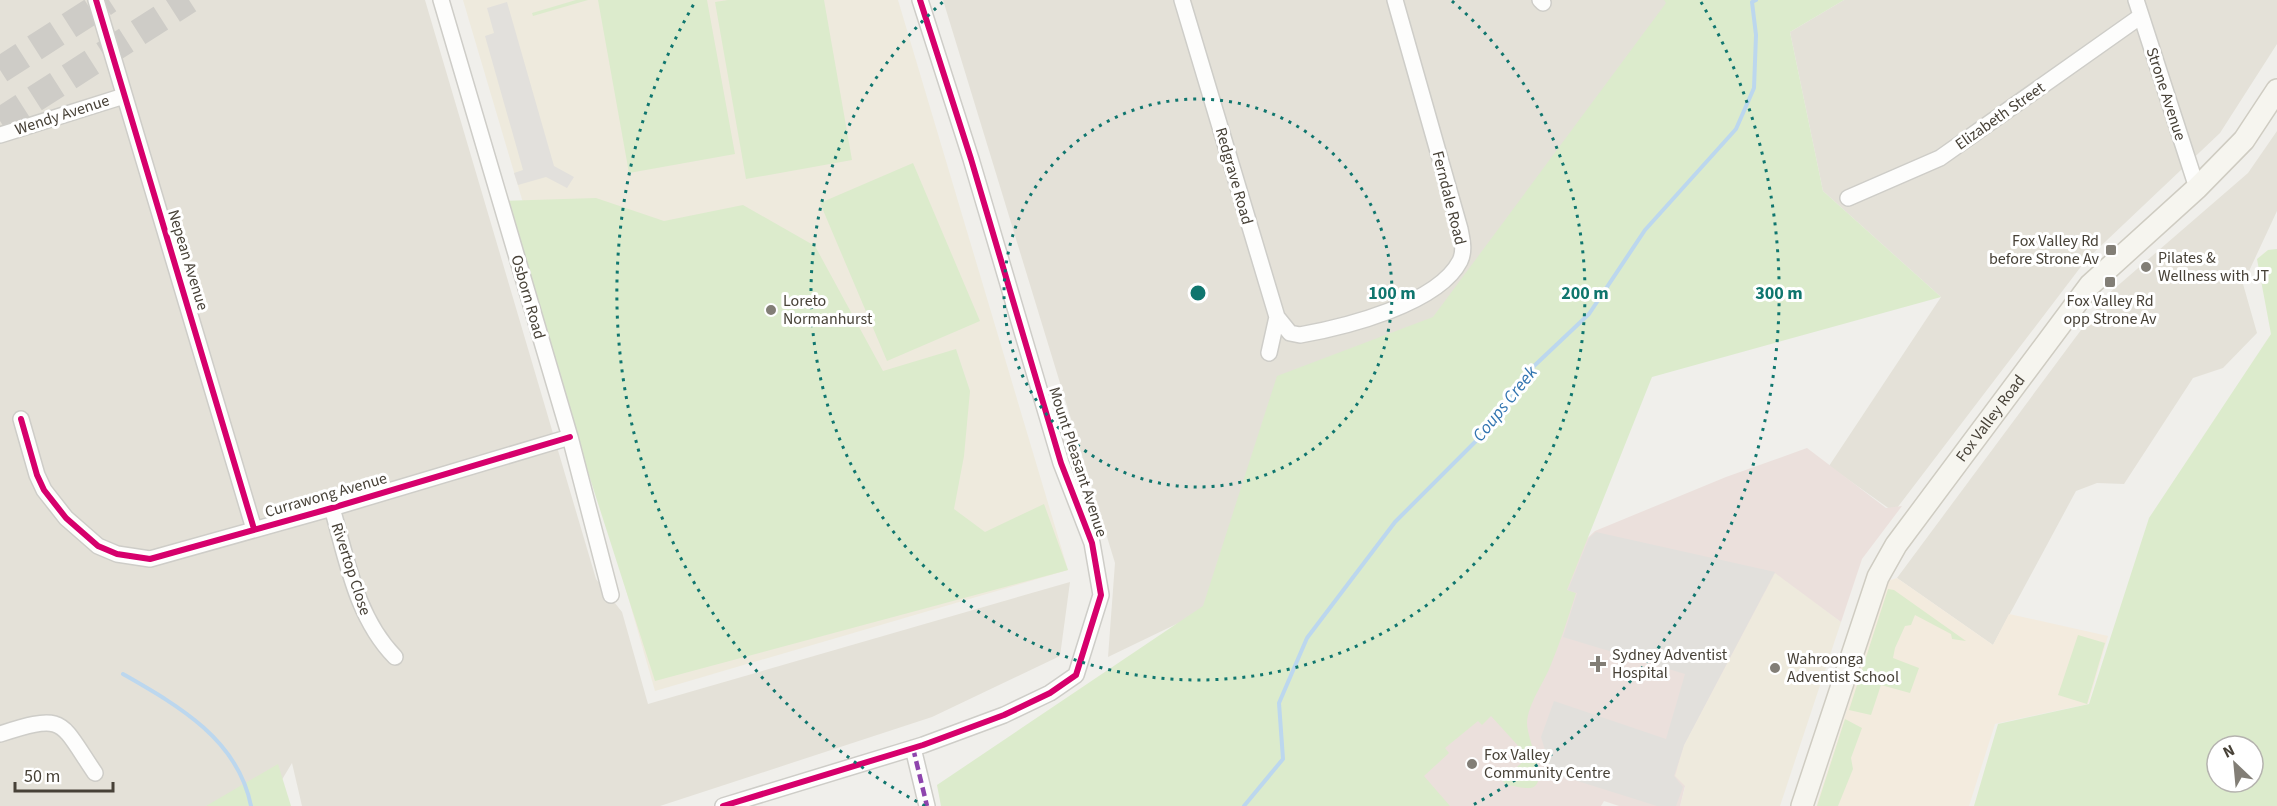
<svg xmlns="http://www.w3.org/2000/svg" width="2277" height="806" font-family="'Source Sans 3',sans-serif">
<rect width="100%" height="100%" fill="#f0efeb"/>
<path fill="#e4e1d8" d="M 0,0 L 425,0 L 596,579 L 622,612 L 648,704 L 1070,582 L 1060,656 L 932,717 L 660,806 L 302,806 L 292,763 L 266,806 L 0,806 Z
M 943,0 L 1689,0 L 1222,602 L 1108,657 L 1115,563 Z
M 1844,0 L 2277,0 L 2277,44 L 2220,133 L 2086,260 L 1894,512 L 1829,466 L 1941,297 L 1823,191 L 1790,32 Z
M 2277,131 L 2277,211 L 2243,284 L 2257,333 L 2223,368 L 2193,378 L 2124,484 L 2097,483 L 2076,491 L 1993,645 L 1897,578 L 2107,295 L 2248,173 Z"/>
<path fill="#f3ebde" d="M 1897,578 L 1993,645 L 2009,614 L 2108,636 L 2088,704 L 1995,724 L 1969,806 L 1816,806 L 1888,581 Z"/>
<path fill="#eeeadd" d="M 463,0 L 898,0 L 1068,570 L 655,691 L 585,447 L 524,206 Z
M 1775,572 L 1841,622 L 1780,806 L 1680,806 L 1685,787 L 1674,777 L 1684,745 Z"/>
<path fill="#ebe0dc" d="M 1807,448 L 1886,508 L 1902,506 L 1862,559 L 1841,622 L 1775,573 L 1684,745 L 1675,776 L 1685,786 L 1680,806 L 1619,806 L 1604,801 L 1601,806 L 1406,806 L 1505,617 L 1595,531 L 1726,477 Z"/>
<path fill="#dcebcc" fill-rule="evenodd" d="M 576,0 L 588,0 L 533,16 L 532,13 Z
M 598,0 L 707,0 L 735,154 L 629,173 Z
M 728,0 L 824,0 L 852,160 L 746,179 L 715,2 Z
M 1664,0 L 1844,0 L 1790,32 L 1823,191 L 1941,297 L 1652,377 L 1567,590 L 1576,593 C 1568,618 1560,643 1550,667 C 1543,684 1528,704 1527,723 C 1527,738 1545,775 1536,785 C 1531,792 1514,785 1506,785 L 1502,780 L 1526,759 L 1520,753 L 1522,750 L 1491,716 L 1482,725 L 1478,721 L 1445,748 L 1449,753 L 1424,776 L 1450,806 L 941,806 L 937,785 L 1203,606 L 1277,376 L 1433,317 L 1666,3 Z
M 913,163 L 980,321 L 887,361 L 820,203 Z
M 596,198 L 664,221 L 743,205 L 815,246 L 883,371 L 956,349 L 970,391 L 964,456 L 954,509 L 985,532 L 1044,504 L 1068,570 L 655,681 L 501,201 Z
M 2277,249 L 2277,806 L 1974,806 L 1998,724 L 2089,704 L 2149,518 L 2271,334 L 2257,259 L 2268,250 ZM 2217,746 L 2253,746 L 2253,782 L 2217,782 Z
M 1888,589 L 1894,590 L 1966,641 L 1952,639 L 1951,634 L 1915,615 L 1911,625 L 1905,626 L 1895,648 L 1893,658 L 1919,668 L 1910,693 L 1881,685 L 1871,715 L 1849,710 Z
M 2078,635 L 2105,643 L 2087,704 L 2058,695 Z
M 1845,719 L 1862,728 L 1851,758 L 1853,769 L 1838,806 L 1817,806 Z
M 278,764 L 291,806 L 206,806 Z"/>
<path fill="#e2e0dc" d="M 507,2 L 554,166 L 574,177 L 567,188 L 546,177 L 518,185 L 514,173 L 523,170 L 485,36 L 494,33 L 487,8 Z
M 1596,532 L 1775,572 L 1684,745 L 1674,776 L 1683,787 L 1676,806 L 1657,806 L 1552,773 L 1541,737 L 1554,701 L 1666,739 L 1685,674 L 1563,637 L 1577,593 L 1568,590 L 1589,538 Z"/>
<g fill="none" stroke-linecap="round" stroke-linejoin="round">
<path stroke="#bcd7ee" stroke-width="4" d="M 123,674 C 177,705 238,739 251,806
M 1244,806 L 1283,759 L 1279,703 L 1307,638 L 1395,522 L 1493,424 L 1534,366 L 1589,314 L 1645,230 L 1736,129 L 1754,88 L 1756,35 L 1752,2 L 1756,0"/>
<path stroke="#ceccc7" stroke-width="27" stroke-dasharray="27 14" stroke-linecap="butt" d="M 0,70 L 109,0
M 0,121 L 189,0"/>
<defs>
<path id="street" d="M 96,0 L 254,529
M 441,0 L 570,437 L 611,595
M 1182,0 L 1277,317 L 1269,353
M 1540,0 L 1543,3
M 2136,0 L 2197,188
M 0,135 L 124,96
M 1848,198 L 1940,158 L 2141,16
M 1277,317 L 1290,333 L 1300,335 C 1345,327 1438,304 1460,261 C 1465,251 1462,239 1460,229 L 1395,0
M 21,419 L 37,475 L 44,490 L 66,518 L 98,546 L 117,554 L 150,559 L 332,508 L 570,437
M 332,508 C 347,560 356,617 395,657
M 0,734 C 66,713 59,720 95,773
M 913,748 L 927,806
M 723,806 L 923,745 L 1004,715 L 1050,693 L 1076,675 L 1101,595 L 1092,543 L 1061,463 L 971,159 L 920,0"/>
<g id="secondary">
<path id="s1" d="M 1802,806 L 1878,577 L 1896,545 L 2090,285 L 2197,188 L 2244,140 L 2277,90"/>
</g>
</defs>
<use href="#street" stroke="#cecdc8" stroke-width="18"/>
<use href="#secondary" stroke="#cfccc2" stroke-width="24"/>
<use href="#street" stroke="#fdfdfc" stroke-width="15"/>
<use href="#secondary" stroke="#f6f5ef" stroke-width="21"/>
<path stroke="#8e44ad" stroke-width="4.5" stroke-dasharray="9 4.5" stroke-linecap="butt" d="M 913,748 L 927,806"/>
<defs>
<path id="cycleway" d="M 96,0 L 254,529
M 21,419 L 37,475 L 44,490 L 66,518 L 98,546 L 117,554 L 150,559 L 332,508 L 570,437
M 723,806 L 923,745 L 1004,715 L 1050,693 L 1076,675 L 1101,595 L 1092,543 L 1061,463 L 971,159 L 920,0"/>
</defs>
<use href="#cycleway" stroke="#fff" stroke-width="10"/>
<use href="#cycleway" stroke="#d6006c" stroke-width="6"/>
</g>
<g fill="none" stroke="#0f766e" stroke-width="3" stroke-dasharray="3 6">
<circle cx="1198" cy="293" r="194"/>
<path d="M1452 1A387 387 0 1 1 944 1"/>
<path d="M925 806A581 581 0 0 1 695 2M1701 2A581 581 0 0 1 1471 806"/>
</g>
<g fill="#827e76" stroke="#fff" stroke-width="2">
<rect x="2105" y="244" width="12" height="12" rx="3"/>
<circle cx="2146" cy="267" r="6"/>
<rect x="2104" y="276" width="12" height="12" rx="3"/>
<circle cx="771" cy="310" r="6"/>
<path d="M1595 655h6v6h6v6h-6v6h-6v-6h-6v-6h6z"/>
<circle cx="1775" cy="668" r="6"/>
<circle cx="1472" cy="764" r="6"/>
</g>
<g text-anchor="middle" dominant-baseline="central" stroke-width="6" stroke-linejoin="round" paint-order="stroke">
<g font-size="16" fill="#474137" stroke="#fff">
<text transform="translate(2166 94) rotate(72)">Strone Avenue</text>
<text transform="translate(62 115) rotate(-18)">Wendy Avenue</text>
<text transform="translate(2000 116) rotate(-35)">Elizabeth Street</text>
<text transform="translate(1234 176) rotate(74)">Redgrave Road</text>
<text transform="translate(1449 198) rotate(76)">Ferndale Road</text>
<text transform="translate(188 260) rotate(73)">Nepean Avenue</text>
<text transform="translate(528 297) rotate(74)">Osborn Road</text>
<text stroke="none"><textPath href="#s1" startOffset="436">Fox Valley Road</textPath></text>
<text transform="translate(1078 462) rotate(72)">Mount Pleasant Avenue</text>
<text transform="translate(326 495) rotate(-16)">Currawong Avenue</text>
<text transform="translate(351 569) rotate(72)">Rivertop Close</text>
</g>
<g font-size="16" fill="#474137" stroke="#fff" text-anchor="start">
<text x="2099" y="241" text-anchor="end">Fox Valley Rd<tspan x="2099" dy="18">before Strone Av</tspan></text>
<text x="2158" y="258">Pilates &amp;<tspan x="2158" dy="18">Wellness with JT</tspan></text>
<text x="783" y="301">Loreto<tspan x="783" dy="18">Normanhurst</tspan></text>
<text x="2110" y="301" text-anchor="middle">Fox Valley Rd<tspan x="2110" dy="18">opp Strone Av</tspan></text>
<text x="1612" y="655">Sydney Adventist<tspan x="1612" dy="18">Hospital</tspan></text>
<text x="1787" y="659">Wahroonga<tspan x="1787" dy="18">Adventist School</tspan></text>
<text x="1484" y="755">Fox Valley<tspan x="1484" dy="18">Community Centre</tspan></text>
</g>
<g font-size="18" font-style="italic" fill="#3275b0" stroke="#fff">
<text transform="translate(1505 404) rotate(-51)">Coups Creek</text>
</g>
</g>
<circle cx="1198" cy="293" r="9" fill="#0f766e" stroke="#fff" stroke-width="3"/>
<g font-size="18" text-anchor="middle" font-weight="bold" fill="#0f766e" stroke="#fff" stroke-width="6" stroke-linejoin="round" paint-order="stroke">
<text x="1392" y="299">100 m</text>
<text x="1585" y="299">200 m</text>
<text x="1779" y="299">300 m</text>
</g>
<g transform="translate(2235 764) rotate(334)"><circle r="28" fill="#ffffff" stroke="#b5b3af" stroke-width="1.5"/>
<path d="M0-4.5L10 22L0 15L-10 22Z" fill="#827e76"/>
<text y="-9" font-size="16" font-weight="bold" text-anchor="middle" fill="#474137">N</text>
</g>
<path d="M15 782v9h98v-9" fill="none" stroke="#474137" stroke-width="3"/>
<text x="24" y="782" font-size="18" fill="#474137" stroke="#ffffff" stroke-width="4.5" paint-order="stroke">50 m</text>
</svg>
